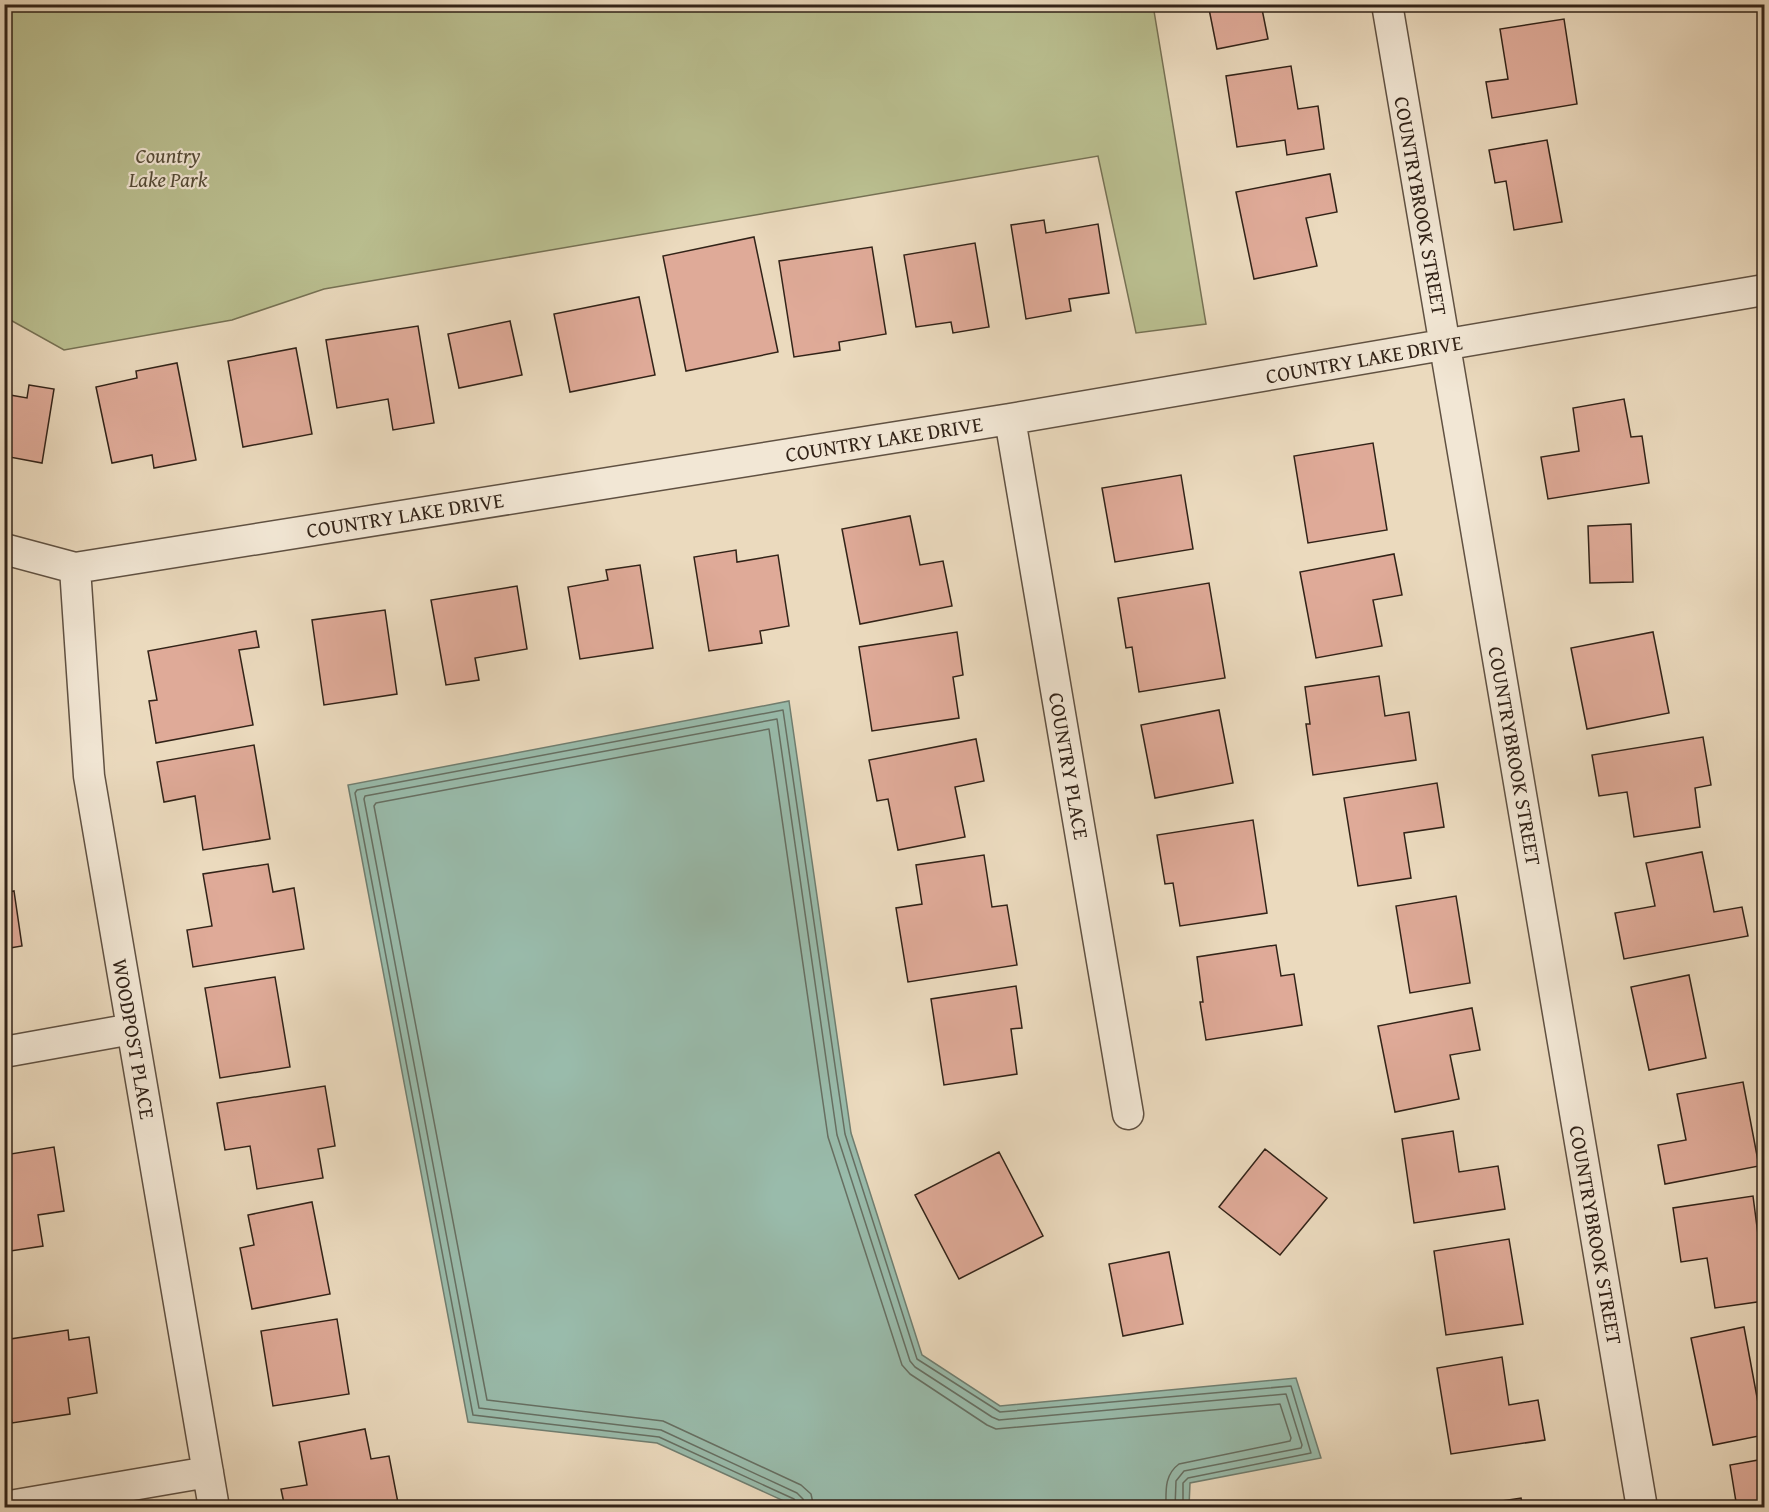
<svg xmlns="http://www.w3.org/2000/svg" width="1769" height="1512" font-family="'Gentium Book Plus',serif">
<rect width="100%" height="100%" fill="#ebdabe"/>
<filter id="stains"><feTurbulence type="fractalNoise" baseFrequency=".00333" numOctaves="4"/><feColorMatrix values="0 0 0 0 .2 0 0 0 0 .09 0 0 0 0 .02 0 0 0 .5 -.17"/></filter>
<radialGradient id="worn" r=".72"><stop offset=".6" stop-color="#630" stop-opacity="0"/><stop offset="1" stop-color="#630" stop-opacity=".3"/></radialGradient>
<path fill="#babf90" stroke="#767154" stroke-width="1.5" d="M 1153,5 L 1206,324 L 1136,333 L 1098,156 L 324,289 L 232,320 L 64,350 L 5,317 L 5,5 Z"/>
<path fill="#99bbab" stroke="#707e70" stroke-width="1.5" d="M 789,701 L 851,1133 L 922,1355 L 1000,1406 L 1296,1378 L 1321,1458 L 1190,1483 L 1189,1507 L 797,1507 L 657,1443 L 468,1422 L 348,785 Z"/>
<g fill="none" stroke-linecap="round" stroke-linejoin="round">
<path stroke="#666f62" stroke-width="1.5" d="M 797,1508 L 797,1503 L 794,1499 L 659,1437 L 473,1415 L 355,793 L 357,790 L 783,710 L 845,1134 L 917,1359 L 1000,1412 L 1291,1386 L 1311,1453 L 1188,1478 L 1183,1483 L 1183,1508
M 805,1508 L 803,1499 L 797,1493 L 661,1430 L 479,1408 L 364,799 L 365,796 L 777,719 L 837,1135 L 910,1361 L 915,1367 L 992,1417 L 999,1420 L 1286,1394 L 1302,1445 L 1301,1448 L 1184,1471 L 1176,1481 L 1175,1508
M 814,1508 L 811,1494 L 801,1485 L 663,1421 L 487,1400 L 374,806 L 376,803 L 769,729 L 828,1137 L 902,1365 L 910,1374 L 987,1425 L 996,1429 L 1280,1404 L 1291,1438 L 1290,1441 L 1179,1464 C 1164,1475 1166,1491 1166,1508"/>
</g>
<path fill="#dfaa98" stroke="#322318" stroke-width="1.5" d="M 1208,4 L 1261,4 L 1268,39 L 1217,49 Z
M 1564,19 L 1577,104 L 1492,118 L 1486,82 L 1508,79 L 1500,29 Z
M 1291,66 L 1298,109 L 1318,106 L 1324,149 L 1287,155 L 1285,140 L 1237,147 L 1226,76 Z
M 1547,140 L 1562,222 L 1514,230 L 1506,181 L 1495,183 L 1489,150 Z
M 1330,174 L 1337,212 L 1306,218 L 1317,266 L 1254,279 L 1236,192 Z
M 1044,220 L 1046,233 L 1098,224 L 1109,293 L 1069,299 L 1071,311 L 1026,319 L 1011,225 Z
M 754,237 L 778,352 L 686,371 L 663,256 Z
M 975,243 L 989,327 L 953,333 L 951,322 L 916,327 L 904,255 Z
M 872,247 L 886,334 L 839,342 L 840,350 L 794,357 L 779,261 Z
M 639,297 L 655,375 L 570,392 L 554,314 Z
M 510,321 L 522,375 L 459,388 L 448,334 Z
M 418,326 L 434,423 L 393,430 L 388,399 L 337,408 L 326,340 Z
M 296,348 L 312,434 L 243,447 L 228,361 Z
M 177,363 L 196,460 L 154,468 L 152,455 L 112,463 L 96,387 L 137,378 L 136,371 Z
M 29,385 L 54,389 L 42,463 L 4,456 L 4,394 L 27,398 Z
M 1624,399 L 1631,437 L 1642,436 L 1649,483 L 1548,499 L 1541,457 L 1579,451 L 1573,408 Z
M 1373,443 L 1387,530 L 1308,543 L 1294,456 Z
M 1181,475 L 1193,549 L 1115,562 L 1102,488 Z
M 910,516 L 920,565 L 943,561 L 952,606 L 860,624 L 842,529 Z
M 1631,524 L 1633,582 L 1590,583 L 1588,526 Z
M 736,550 L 737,562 L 778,555 L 789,626 L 760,631 L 762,643 L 709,651 L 694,557 Z
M 1394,554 L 1402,595 L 1373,600 L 1382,646 L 1316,658 L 1300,572 Z
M 640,565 L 653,648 L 580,659 L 568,587 L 608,580 L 606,570 Z
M 1209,583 L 1225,678 L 1139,692 L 1132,647 L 1126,648 L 1118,598 Z
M 517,586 L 527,649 L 475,658 L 479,680 L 446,685 L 431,600 Z
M 385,610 L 397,694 L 324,705 L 312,620 Z
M 256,631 L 259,647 L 239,650 L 253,725 L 156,743 L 149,701 L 157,700 L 148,651 Z
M 957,632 L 963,675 L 953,677 L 959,718 L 872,731 L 859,647 Z
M 1653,632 L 1669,713 L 1587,729 L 1571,648 Z
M 1379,676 L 1385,716 L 1409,712 L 1416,760 L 1313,775 L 1306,724 L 1310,724 L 1305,687 Z
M 1219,710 L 1233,783 L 1155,798 L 1141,725 Z
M 1703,737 L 1711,785 L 1695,788 L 1700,827 L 1634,837 L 1627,792 L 1599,796 L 1592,755 Z
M 976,739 L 984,781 L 955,787 L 965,837 L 898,850 L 888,799 L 877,801 L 869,760 Z
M 254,745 L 270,839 L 203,850 L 195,796 L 164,802 L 157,762 Z
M 1437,783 L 1444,827 L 1404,833 L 1411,878 L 1358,886 L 1344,798 Z
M 1253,820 L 1267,913 L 1180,926 L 1173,883 L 1165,884 L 1157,835 Z
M 1702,852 L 1714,912 L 1742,907 L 1748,936 L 1624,959 L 1615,913 L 1655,906 L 1646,863 Z
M 984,855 L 992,907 L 1007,905 L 1017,965 L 908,982 L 896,908 L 922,904 L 916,865 Z
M 268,864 L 273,892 L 294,888 L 304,949 L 193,967 L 187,930 L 212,926 L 203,874 Z
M 14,891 L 22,946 L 4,949 L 4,893 Z
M 1456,896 L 1470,983 L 1410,993 L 1396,906 Z
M 1276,945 L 1281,976 L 1294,974 L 1302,1025 L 1206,1040 L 1200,1002 L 1203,1002 L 1197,957 Z
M 1689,975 L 1706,1058 L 1649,1070 L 1631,987 Z
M 275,977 L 290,1067 L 220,1078 L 205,988 Z
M 1016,986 L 1022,1028 L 1011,1029 L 1017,1074 L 944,1085 L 931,999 Z
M 1472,1008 L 1480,1050 L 1450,1055 L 1459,1099 L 1395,1112 L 1378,1026 Z
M 1743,1082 L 1759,1166 L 1665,1184 L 1658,1145 L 1686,1140 L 1677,1094 Z
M 325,1086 L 335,1146 L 318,1149 L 323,1178 L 257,1189 L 250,1146 L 225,1150 L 217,1103 Z
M 4,1128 L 7,1128 L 11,1154 L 54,1147 L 64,1211 L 38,1215 L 43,1246 L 4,1252 Z
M 1453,1131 L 1459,1172 L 1498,1166 L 1505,1209 L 1414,1223 L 1402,1139 Z
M 1265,1149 L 1327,1198 L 1280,1255 L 1219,1207 Z
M 999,1152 L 1043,1236 L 959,1279 L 915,1195 Z
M 1753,1196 L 1764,1281 L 1764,1301 L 1715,1308 L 1707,1258 L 1681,1262 L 1673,1208 Z
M 312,1202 L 330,1294 L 252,1309 L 240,1248 L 254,1245 L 248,1215 Z
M 1509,1239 L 1523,1324 L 1446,1335 L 1434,1251 Z
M 1169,1252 L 1183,1324 L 1123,1336 L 1109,1264 Z
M 337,1319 L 349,1394 L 273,1406 L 261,1331 Z
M 1744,1327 L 1764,1435 L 1713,1445 L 1691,1338 Z
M 68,1330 L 69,1340 L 89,1337 L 97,1393 L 68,1398 L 70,1414 L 12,1423 L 4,1373 L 4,1340 Z
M 1502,1357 L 1509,1405 L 1538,1400 L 1545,1440 L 1451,1454 L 1437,1368 Z
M 365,1429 L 371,1459 L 389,1456 L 399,1508 L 285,1508 L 281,1489 L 307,1485 L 299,1442 Z
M 1764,1459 L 1764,1508 L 1737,1508 L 1730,1465 Z
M 1521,1498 L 1523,1508 L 1468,1508 L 1467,1506 Z"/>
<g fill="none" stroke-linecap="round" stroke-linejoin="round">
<defs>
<path id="minor" d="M 1387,4 L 1642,1508
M 1010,419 L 1128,1114
M 4,549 L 75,568 L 1010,419 L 1764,290
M 75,568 L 89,776 L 214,1508
M 4,1052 L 132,1029
M 4,1507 L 208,1472"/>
</defs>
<use href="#minor" stroke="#605142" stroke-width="33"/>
<use href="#minor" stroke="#f2e7d5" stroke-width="30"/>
</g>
<g text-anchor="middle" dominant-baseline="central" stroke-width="4.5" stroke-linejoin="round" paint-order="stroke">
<g font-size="21" font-style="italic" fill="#544a36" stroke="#f2e7d5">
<text x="168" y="155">Country<tspan x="168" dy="24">Lake Park</tspan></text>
</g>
<g font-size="21" fill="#322318" stroke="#f2e7d5">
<text transform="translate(1421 206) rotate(80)">COUNTRYBROOK STREET</text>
<text transform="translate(1364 359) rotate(-10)">COUNTRY LAKE DRIVE</text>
<text transform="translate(884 439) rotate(-9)">COUNTRY LAKE DRIVE</text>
<text transform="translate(405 515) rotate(-9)">COUNTRY LAKE DRIVE</text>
<text transform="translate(1515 756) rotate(80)">COUNTRYBROOK STREET</text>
<text transform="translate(1069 766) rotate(80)">COUNTRY PLACE</text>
<text transform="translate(134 1039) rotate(80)">WOODPOST PLACE</text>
<text transform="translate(1596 1235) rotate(80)">COUNTRYBROOK STREET</text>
</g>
</g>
<rect width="1769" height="1512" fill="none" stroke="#ebdabe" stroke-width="24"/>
<rect x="6" y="6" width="1757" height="1500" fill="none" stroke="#322318" stroke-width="3"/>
<rect x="12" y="12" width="1745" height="1488" fill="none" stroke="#322318" stroke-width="1.5"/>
<rect width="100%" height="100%" filter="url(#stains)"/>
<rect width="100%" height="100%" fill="url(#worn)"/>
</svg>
